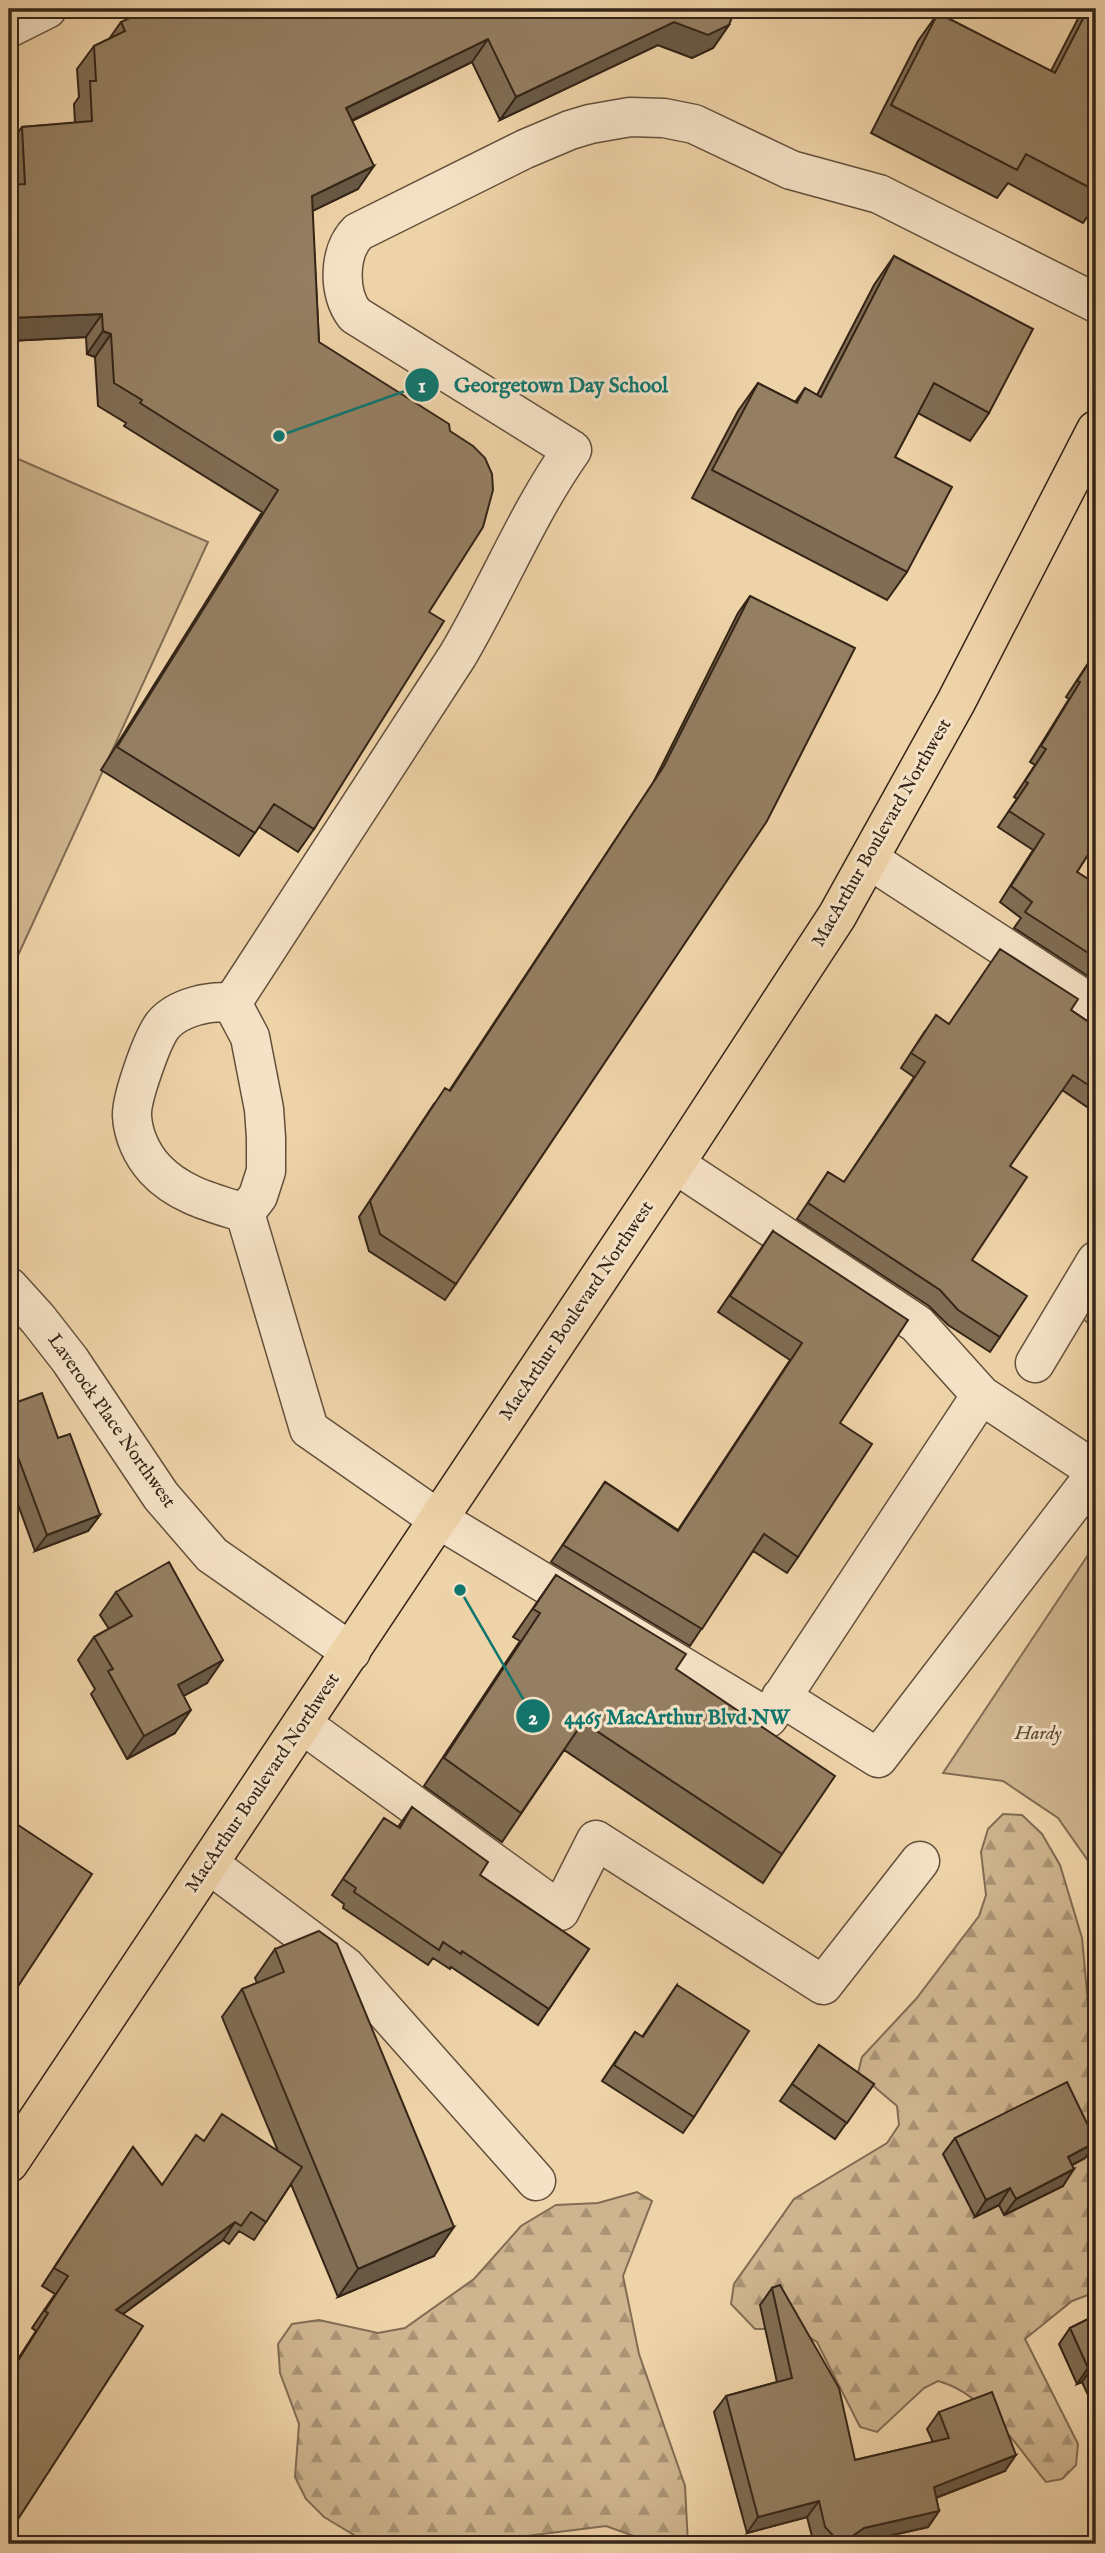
<svg xmlns="http://www.w3.org/2000/svg" width="1105" height="2553" font-family="'IM FELL English',serif">
<defs>
<pattern id="forest-firs" width="22" height="20" patternUnits="userSpaceOnUse" patternTransform="scale(1.75)"><rect width="22" height="20" fill="#cfb58f"/><path d="M5 1l3.5 6h-7zM16 11l3.5 6h-7z" fill="#a99374"/></pattern>
</defs>
<rect width="100%" height="100%" fill="#efd3a8"/>
<filter id="stains"><feTurbulence type="fractalNoise" baseFrequency=".00286" numOctaves="4"/><feColorMatrix values="0 0 0 0 .2 0 0 0 0 .09 0 0 0 0 .02 0 0 0 .5 -.17"/></filter>
<radialGradient id="worn" r=".72"><stop offset=".6" stop-color="#630" stop-opacity="0"/><stop offset="1" stop-color="#630" stop-opacity=".3"/></radialGradient>
<path fill="#cfb58f" stroke="#816c53" stroke-width="2" d="M 9,455 L 208,542 L 9,975 Z
M 1096,1277 L 1096,1329 L 1075,1313 Z
M 1096,1543 L 1096,1872 L 1058,1818 L 1003,1781 L 943,1773 Z"/>
<path fill="url(#forest-firs)" stroke="#816c53" stroke-width="2" fill-rule="evenodd" d="M 1003,1814 L 1022,1815 L 1042,1834 L 1060,1865 L 1082,1938 L 1092,2047 L 1096,2060 L 1096,2292 L 1072,2301 L 1025,2339 L 1078,2444 L 1076,2465 L 1062,2479 L 1046,2482 C 1016,2446 986,2394 938,2381 L 924,2388 L 877,2432 L 860,2427 L 817,2342 L 796,2329 L 755,2329 L 731,2304 L 734,2284 L 794,2199 L 887,2143 L 899,2125 L 897,2106 L 858,2073 L 862,2057 L 916,1999 L 979,1916 L 986,1895 L 981,1852 L 988,1829 ZM 1055,2098 L 1063,2186 L 1005,2215 L 999,2205 L 975,2216 Z
M 637,2192 L 652,2201 L 623,2276 L 639,2354 L 685,2486 L 688,2544 L 656,2544 L 606,2526 L 463,2544 L 369,2544 L 324,2517 L 306,2499 L 295,2477 L 299,2424 L 280,2373 L 278,2344 L 292,2324 L 319,2320 L 378,2333 L 405,2328 L 474,2279 L 521,2226 L 556,2205 L 598,2203 Z"/>
<g fill="none" stroke-linecap="round" stroke-linejoin="round">
<defs>
<path id="minor" d="M 9,28 L 47,9
M 870,860 L 1096,1007
M 232,1003 L 458,655 C 498,587 527,514 572,450 L 355,315 C 338,294 338,252 358,232 L 525,149 L 570,130 L 590,124 L 630,117 L 664,118 L 694,124 L 791,170 L 879,194 L 1096,303
M 232,1003 L 250,1037 L 264,1109 L 266,1138 L 266,1171 L 258,1196 L 245,1213 L 309,1429 L 438,1519 L 768,1718 L 981,1395 L 1096,1471
M 232,1003 C 211,1000 178,1007 163,1025 C 152,1039 131,1099 132,1116 C 133,1135 142,1155 155,1169 C 179,1195 213,1203 245,1213
M 675,1164 L 917,1324 L 981,1395
M 9,1287 L 38,1319 L 70,1360 L 161,1496 L 212,1555 L 351,1652
M 1035,1363 L 1096,1261
M 781,1697 L 878,1758 L 1096,1473
M 302,1724 L 560,1911 L 596,1840 L 823,1985 L 920,1861
M 209,1864 L 346,1967 L 536,2181"/>
<path id="major" d="M 9,2163 L 675,1164 L 837,916 L 956,702 L 1096,430"/>
</defs>
<use href="#minor" stroke="#62503b" stroke-width="41"/>
<use href="#major" stroke="#332417" stroke-width="41"/>
<use href="#minor" stroke="#f5e2c6" stroke-width="38"/>
<use href="#major" stroke="#efd3a8" stroke-width="38"/>
</g>
<path fill="#806d54" stroke="#332417" stroke-width="2" d="M 1083,9 L 1096,9 L 1096,204 L 1083,223 L 1008,183 L 997,198 L 871,133 L 918,41 L 938,13 L 1051,71 Z
M 121,22 L 729,25 L 713,48 L 692,58 L 658,45 L 500,120 L 472,62 L 352,121 L 358,189 L 312,211 L 319,342 L 429,612 L 314,829 L 298,852 L 259,827 L 239,856 L 101,770 L 262,512 L 124,426 L 126,423 L 98,406 L 95,357 L 87,354 L 86,337 L 9,341 L 9,145 L 22,127 L 75,123 L 74,104 L 79,97 L 77,69 L 94,46 L 109,39 Z
M 894,256 L 989,413 L 970,441 L 918,413 L 895,457 L 907,572 L 887,600 L 692,498 L 738,411 L 758,383 L 795,402 L 805,388 L 817,395 L 874,285 Z
M 750,596 L 456,1284 L 445,1300 L 369,1251 L 359,1217 L 434,1104 L 449,1091 L 653,783 L 738,613 Z
M 1096,651 L 1096,842 L 1077,872 L 1096,884 L 1096,976 L 1094,980 L 1014,928 L 1021,918 L 1000,902 L 1033,850 L 998,827 L 1017,799 L 1014,797 L 1035,765 L 1030,762 L 1069,699 L 1066,697 Z
M 1071,1010 L 1096,1027 L 1096,1113 L 1062,1090 L 1010,1166 L 972,1260 L 1000,1337 L 990,1352 L 948,1325 L 929,1306 L 797,1219 L 828,1172 L 844,1182 L 914,1077 L 901,1068 L 925,1031 L 949,1024 Z
M 773,1231 L 840,1423 L 798,1557 L 787,1573 L 753,1551 L 690,1646 L 551,1562 L 605,1482 L 678,1530 L 790,1360 L 718,1312 Z
M 9,1405 L 100,1515 L 88,1531 L 35,1551 L 9,1480 Z
M 556,1575 L 676,1669 L 782,1854 L 763,1883 L 564,1750 L 502,1842 L 424,1786 L 520,1641 L 513,1637 Z
M 116,1592 L 207,1683 L 183,1696 L 175,1733 L 127,1759 L 91,1694 L 95,1689 L 78,1660 L 94,1637 L 109,1629 L 100,1615 Z
M 412,1807 L 480,1875 L 589,1949 L 538,2025 L 451,1967 L 450,1969 L 433,1958 L 428,1965 L 343,1908 L 344,1904 L 332,1895 L 384,1818 L 398,1827 Z
M 275,1949 L 434,2256 L 338,2297 L 291,2184 L 254,2240 L 239,2231 L 229,2244 L 223,2240 L 123,2314 L 9,2533 L 9,2373 L 36,2331 L 32,2328 L 55,2294 L 42,2286 L 133,2147 L 162,2185 L 204,2141 L 278,2151 L 222,2017 L 242,1989 L 257,1983 L 255,1978 Z
M 677,1985 L 694,2117 L 683,2133 L 602,2081 L 635,2032 L 642,2037 Z
M 819,2045 L 874,2084 L 835,2139 L 780,2101 Z
M 955,2138 L 1096,2143 L 1085,2158 L 1072,2165 L 1063,2186 L 1004,2215 L 999,2205 L 975,2217 L 943,2154 Z
M 772,2288 L 855,2460 L 933,2442 L 927,2429 L 939,2412 L 1005,2471 L 936,2498 L 939,2511 L 928,2527 L 853,2544 L 814,2544 L 807,2517 L 747,2533 L 714,2412 L 726,2396 L 777,2382 L 760,2305 Z
M 1096,2315 L 1096,2412 L 1082,2382 L 1077,2384 L 1059,2344 L 1070,2328 Z"/>
<path fill="#685945" stroke="#332417" stroke-width="2" d="M 674,22 L 729,25 L 713,48 L 692,58 L 658,45 L 500,120 L 516,97 Z
M 488,39 L 472,62 L 330,131 L 346,108 Z
M 374,166 L 358,189 L 296,219 L 312,196 Z
M 102,314 L 86,337 L 9,341 L 9,318 Z
M 103,331 L 111,334 L 95,357 L 87,354 Z
M 100,1515 L 88,1531 L 35,1551 L 47,1535 Z
M 223,1660 L 207,1683 L 162,1708 L 178,1685 Z
M 191,1710 L 175,1733 L 127,1759 L 144,1736 Z
M 1096,2142 L 1085,2158 L 1057,2173 L 1068,2157 Z
M 1074,2169 L 1063,2186 L 1004,2215 L 1016,2199 Z
M 1010,2188 L 999,2205 L 975,2217 L 986,2200 Z
M 235,2222 L 223,2240 L 104,2328 L 116,2310 Z
M 454,2227 L 434,2256 L 338,2297 L 358,2269 Z
M 1093,2366 L 1082,2382 L 1077,2384 L 1088,2368 Z
M 1016,2455 L 1005,2471 L 922,2503 L 934,2487 Z
M 819,2501 L 807,2517 L 747,2533 L 758,2517 Z
M 939,2511 L 928,2527 L 853,2544 L 840,2544 L 864,2528 Z"/>
<path fill="#957f62" stroke="#332417" stroke-width="2" d="M 149,9 L 735,9 L 729,25 L 708,35 L 674,22 L 516,97 L 488,39 L 346,108 L 374,166 L 312,196 L 319,342 L 449,424 L 450,431 L 473,446 L 485,458 L 492,474 L 493,490 L 483,527 L 429,612 L 444,621 L 314,829 L 274,804 L 255,833 L 117,747 L 278,490 L 140,403 L 142,400 L 114,383 L 111,334 L 103,331 L 102,314 L 9,318 L 9,185 L 25,184 L 22,127 L 92,121 L 90,81 L 96,81 L 94,46 L 125,31 L 121,22 Z
M 1088,9 L 1096,9 L 1096,191 L 1026,154 L 1017,170 L 891,105 L 938,13 L 1055,73 Z
M 894,256 L 1033,329 L 989,413 L 934,383 L 895,457 L 952,487 L 907,572 L 712,470 L 758,383 L 797,403 L 805,388 L 821,397 Z
M 750,596 L 855,648 L 767,821 L 456,1284 L 380,1234 L 370,1201 L 445,1088 L 450,1091 L 664,766 Z
M 1096,652 L 1096,842 L 1077,872 L 1096,884 L 1096,958 L 1025,912 L 1032,902 L 1011,886 L 1044,834 L 1009,811 L 1028,783 L 1025,781 L 1046,749 L 1041,746 L 1080,682 L 1077,681 Z
M 1000,949 L 1078,999 L 1071,1010 L 1096,1027 L 1096,1090 L 1073,1075 L 1010,1166 L 1027,1177 L 972,1260 L 1027,1296 L 1000,1337 L 958,1310 L 940,1290 L 808,1203 L 828,1172 L 844,1182 L 925,1062 L 911,1053 L 936,1015 L 949,1024 Z
M 773,1231 L 908,1320 L 840,1423 L 872,1444 L 798,1557 L 764,1534 L 702,1629 L 563,1545 L 605,1482 L 678,1531 L 802,1343 L 730,1296 Z
M 42,1393 L 58,1438 L 70,1434 L 100,1515 L 47,1535 L 9,1433 L 9,1405 Z
M 169,1562 L 223,1660 L 178,1685 L 191,1710 L 144,1736 L 108,1671 L 113,1669 L 94,1637 L 132,1616 L 116,1592 Z
M 556,1575 L 686,1654 L 676,1669 L 835,1776 L 782,1854 L 583,1722 L 521,1813 L 444,1758 L 540,1613 L 533,1609 Z
M 412,1807 L 488,1862 L 480,1875 L 589,1949 L 549,2009 L 462,1951 L 461,1954 L 443,1942 L 439,1950 L 354,1892 L 356,1888 L 343,1879 L 384,1818 L 400,1828 Z
M 9,1819 L 92,1874 L 9,2000 Z
M 319,1931 L 337,1944 L 454,2227 L 358,2269 L 242,1989 L 284,1972 L 275,1949 Z
M 677,1985 L 749,2031 L 694,2117 L 614,2065 L 635,2032 L 643,2037 Z
M 819,2045 L 874,2084 L 847,2123 L 792,2084 Z
M 1067,2082 L 1096,2142 L 1068,2157 L 1074,2169 L 1016,2199 L 1010,2188 L 986,2200 L 955,2138 Z
M 222,2114 L 302,2167 L 266,2222 L 251,2212 L 241,2226 L 235,2222 L 116,2310 L 143,2326 L 9,2533 L 9,2375 L 48,2313 L 45,2311 L 68,2276 L 54,2268 L 133,2147 L 162,2185 L 196,2135 L 204,2141 Z
M 780,2285 L 839,2388 L 855,2460 L 949,2438 L 939,2412 L 992,2392 L 1016,2455 L 934,2487 L 939,2511 L 864,2528 L 841,2544 L 825,2527 L 819,2501 L 758,2517 L 726,2396 L 792,2378 L 772,2288 Z
M 1096,2315 L 1096,2372 L 1093,2366 L 1088,2368 L 1070,2328 Z"/>
<g text-anchor="middle" dominant-baseline="central" stroke-width="6" stroke-linejoin="round" paint-order="stroke">
<g font-size="19" fill="#332417" stroke="#f5e2c6">
<text transform="translate(882 833) rotate(-60)">MacArthur Boulevard Northwest</text>
<text transform="translate(577 1311) rotate(-56)">MacArthur Boulevard Northwest</text>
<text transform="translate(111 1421) rotate(55)">Laverock Place Northwest</text>
<text transform="translate(263 1783) rotate(-56)">MacArthur Boulevard Northwest</text>
</g>
<g font-size="19" font-style="italic" fill="#5a4835" stroke="#f5e2c6">
<text x="1038" y="1734">Hardy</text>
</g>
</g>
<path fill="none" stroke="#0f766e" stroke-width="2.5" d="M279 436L422 385M460 1590L533 1716"/>
<g fill="#0f766e" stroke="#f5e2c6" stroke-width="2.5">
<circle cx="279" cy="436" r="7"/>
<circle cx="460" cy="1590" r="7"/>
<circle cx="422" cy="385" r="18"/>
<circle cx="533" cy="1716" r="18"/>
</g>
<g font-size="21" text-anchor="middle" font-weight="bold" fill="#fff">
<text x="422" y="392">1</text>
<text x="533" y="1724">2</text>
</g>
<g font-size="21" text-anchor="middle" font-weight="bold" fill="#0f766e" stroke="#f5e2c6" stroke-width="6" stroke-linejoin="round" paint-order="stroke">
<text x="561" y="392">Georgetown Day School</text>
<text x="677" y="1724">4465 MacArthur Blvd NW</text>
</g>
<rect width="1105" height="2553" fill="none" stroke="#efd3a8" stroke-width="35"/>
<rect x="10" y="10" width="1084" height="2532" fill="none" stroke="#332417" stroke-width="3.5"/>
<rect x="18" y="18" width="1070" height="2518" fill="none" stroke="#332417" stroke-width="2"/>
<rect width="100%" height="100%" filter="url(#stains)"/>
<rect width="100%" height="100%" fill="url(#worn)"/>
</svg>
